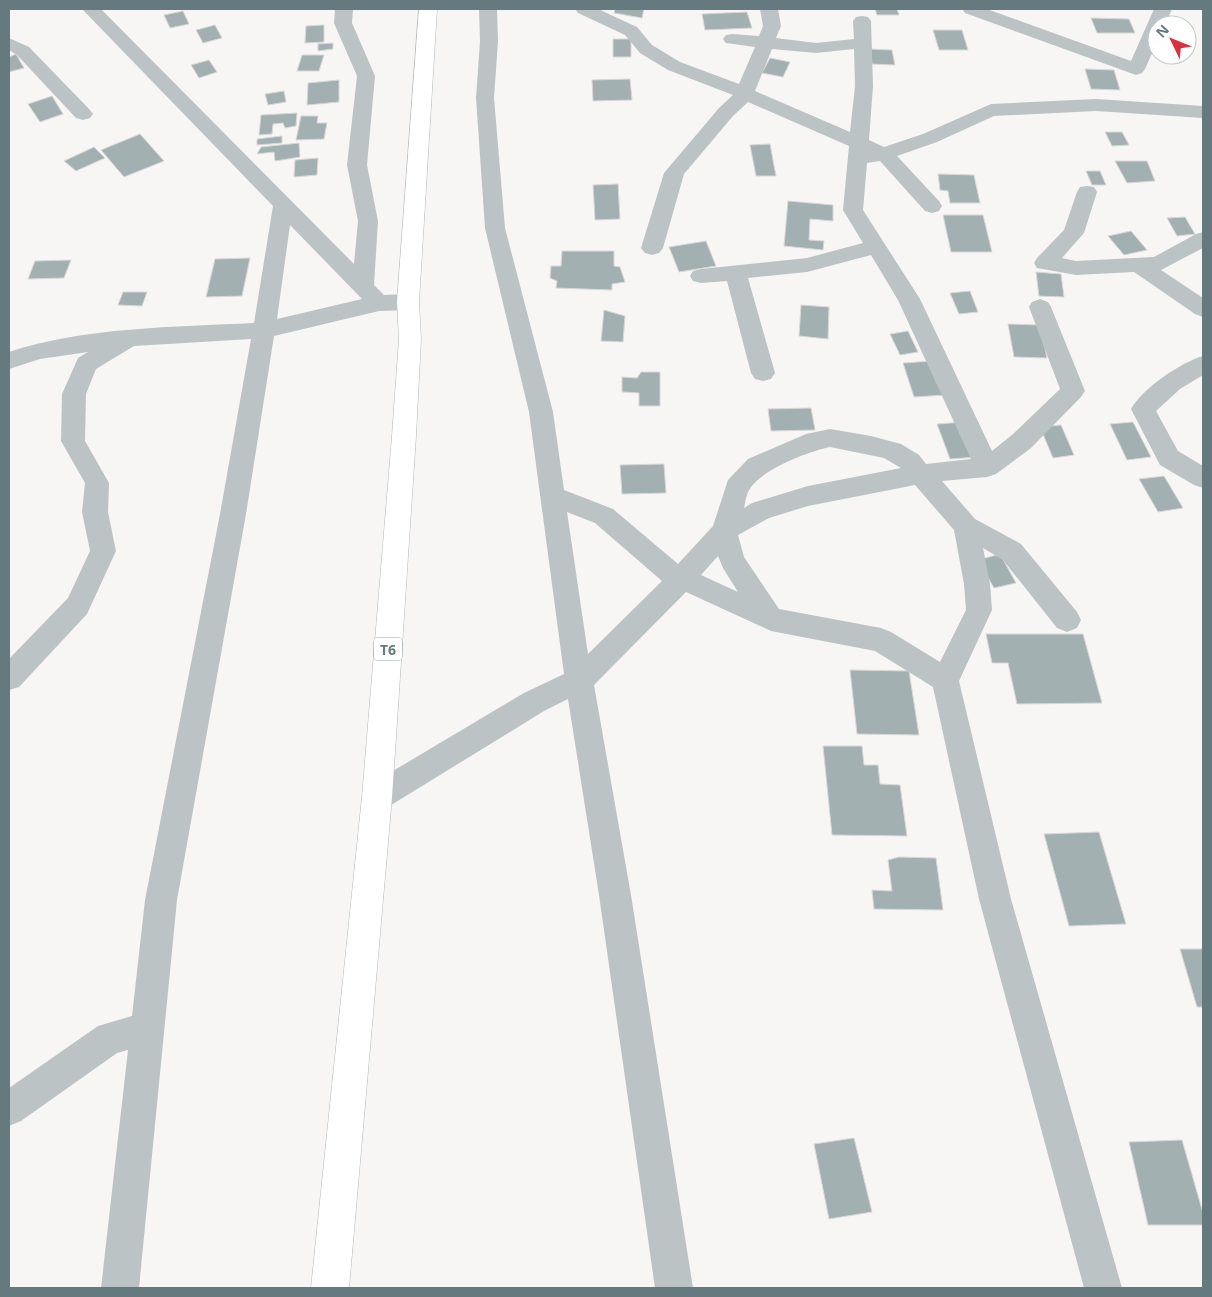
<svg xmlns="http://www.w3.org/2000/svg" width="1212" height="1297" font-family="'Noto Sans',sans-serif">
<rect width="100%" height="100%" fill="#f7f6f4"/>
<path fill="#a3b0b2" stroke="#d9d8d7" d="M 615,9 L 644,9 L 642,18 L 614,13 Z
M 875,9 L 897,9 L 899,15 L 877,15 Z
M 183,11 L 189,24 L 170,28 L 164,15 Z
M 747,12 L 752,28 L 705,30 L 702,14 Z
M 1091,18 L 1129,19 L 1135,33 L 1097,33 Z
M 215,25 L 222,38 L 203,43 L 196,30 Z
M 324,25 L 324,42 L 305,43 L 306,26 Z
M 933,30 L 962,30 L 968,50 L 939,50 Z
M 613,39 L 631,39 L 631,57 L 613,57 Z
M 333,43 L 333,49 L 318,51 L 318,44 Z
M 870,49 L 892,50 L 895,65 L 872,64 Z
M 16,54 L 24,68 L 9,72 L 9,57 Z
M 302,55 L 324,55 L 319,71 L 297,71 Z
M 770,58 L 790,62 L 783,77 L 762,73 Z
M 209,60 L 217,72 L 199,78 L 191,65 Z
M 1085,69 L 1114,70 L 1120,90 L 1091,89 Z
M 630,79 L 632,100 L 593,101 L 592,80 Z
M 339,80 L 339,102 L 307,105 L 308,83 Z
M 284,91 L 286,102 L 268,105 L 265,94 Z
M 52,96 L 63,114 L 40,122 L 28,104 Z
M 297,113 L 296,126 L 285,128 L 283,123 L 273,124 L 272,134 L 259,135 L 261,115 Z
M 301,116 L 318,116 L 317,123 L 327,123 L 324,139 L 296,140 Z
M 1105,132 L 1122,132 L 1129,145 L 1112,146 Z
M 140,134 L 164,161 L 124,177 L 101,150 Z
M 282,136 L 282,143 L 257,145 L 257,139 Z
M 299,143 L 300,157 L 275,161 L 274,152 L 257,154 L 261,147 Z
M 770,144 L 776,176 L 756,176 L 750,145 Z
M 94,147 L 105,158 L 76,171 L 64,161 Z
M 318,158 L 317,175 L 294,177 L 295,160 Z
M 1115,161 L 1147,161 L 1155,181 L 1127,183 Z
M 1086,171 L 1100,171 L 1106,185 L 1092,185 Z
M 938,174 L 974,175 L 980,203 L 950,203 L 948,191 L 940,190 Z
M 618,184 L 620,219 L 595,220 L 593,185 Z
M 788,201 L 833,205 L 833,221 L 810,219 L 809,240 L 824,241 L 823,250 L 784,246 Z
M 943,215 L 983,215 L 992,252 L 951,252 Z
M 1185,217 L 1195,234 L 1177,236 L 1167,218 Z
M 1131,231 L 1147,250 L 1124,255 L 1108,236 Z
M 706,241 L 716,266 L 679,272 L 669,247 Z
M 562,251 L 614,251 L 614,266 L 620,267 L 625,282 L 612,284 L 612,290 L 556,288 L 557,281 L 550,278 L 551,266 L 561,266 Z
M 250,258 L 242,296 L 206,297 L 215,259 Z
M 71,260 L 64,278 L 28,279 L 35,261 Z
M 1036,272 L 1061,274 L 1064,297 L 1039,296 Z
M 970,291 L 978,312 L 959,314 L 950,293 Z
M 123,292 L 147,292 L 142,306 L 118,305 Z
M 801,305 L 829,307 L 828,339 L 799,336 Z
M 604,310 L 625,316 L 623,342 L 601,341 Z
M 1008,324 L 1040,325 L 1047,358 L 1014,357 Z
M 908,331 L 918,352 L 900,355 L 890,334 Z
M 933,361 L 945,395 L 914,397 L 903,363 Z
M 641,372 L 660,372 L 660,406 L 639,406 L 639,393 L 622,392 L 622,377 L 637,378 Z
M 811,408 L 815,430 L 771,431 L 768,409 Z
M 964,422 L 977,457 L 950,459 L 937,424 Z
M 1133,422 L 1151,457 L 1127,460 L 1110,424 Z
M 1061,425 L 1074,455 L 1053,458 L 1040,427 Z
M 664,464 L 666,493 L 622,494 L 620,465 Z
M 1164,476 L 1183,508 L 1158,512 L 1139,479 Z
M 1000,554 L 1016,583 L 994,588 L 978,560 Z
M 986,634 L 1083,634 L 1102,703 L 1017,704 L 1008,663 L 992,663 Z
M 850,670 L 909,671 L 919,735 L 857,734 Z
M 823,746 L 862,746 L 864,765 L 878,765 L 880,784 L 900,785 L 907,836 L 832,835 Z
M 1099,832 L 1126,924 L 1069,926 L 1044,834 Z
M 899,857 L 936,858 L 943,910 L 874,909 L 872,890 L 892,891 L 888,860 Z
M 1180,949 L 1203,949 L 1203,1007 L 1197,1007 Z
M 854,1138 L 872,1212 L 829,1219 L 814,1144 Z
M 1182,1140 L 1203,1213 L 1203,1225 L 1148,1225 L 1129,1142 Z"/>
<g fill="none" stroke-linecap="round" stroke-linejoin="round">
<defs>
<path id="highway" d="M 419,9 L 437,9 L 419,302 L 421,339 L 416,436 L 392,797 L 349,1288 L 311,1288 L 362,797 L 392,436 L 399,339 L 397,302 Z"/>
</defs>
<use href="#highway" stroke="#b2b8b9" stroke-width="1"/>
<path fill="#bcc3c4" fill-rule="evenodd" d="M 82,9 L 101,9 L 354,264 L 358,221 L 347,165 L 357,76 L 334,23 L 335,9 L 353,9 L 352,23 L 375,76 L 367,165 L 378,221 L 374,285 L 384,295 L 408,294 L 416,297 L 419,302 L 416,307 L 408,310 L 379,311 L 274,336 L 246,514 L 177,900 L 139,1288 L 101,1288 L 128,1050 L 117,1053 L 21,1121 L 9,1126 L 9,1088 L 98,1026 L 132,1016 L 145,900 L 220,514 L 251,339 L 134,346 L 96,369 L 86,394 L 85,441 L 109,483 L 108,512 L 116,551 L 87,614 L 19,687 L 9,690 L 9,659 L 68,598 L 90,551 L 82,512 L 85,483 L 61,441 L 62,394 L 78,358 L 88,352 L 40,359 L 9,369 L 9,352 C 84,327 175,327 254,323 L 273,206 ZM 290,225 L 362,299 L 277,319 Z
M 479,9 L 497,9 L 498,41 L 494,98 L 505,228 L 553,412 L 564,490 L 613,509 L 678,564 L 713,526 L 728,480 L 748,459 L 806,434 L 830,429 L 871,436 L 901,444 L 919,455 L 926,464 L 971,459 L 898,300 L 871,255 L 807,272 L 748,278 L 775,373 L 771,379 L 763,381 L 755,379 L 751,373 L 727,281 L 701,283 L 693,281 L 690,276 L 693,271 L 701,269 L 807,258 L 863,243 L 843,210 L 849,146 L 748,102 L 733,116 L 684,174 L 663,248 L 659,253 L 652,255 L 645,253 L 641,248 L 664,173 L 719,108 L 733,95 L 668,70 L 640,53 L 625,35 L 578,13 L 575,9 L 598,9 L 637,27 L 652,45 L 680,62 L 739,84 L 755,47 L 726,43 L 723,39 L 726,35 L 732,34 L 759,36 L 763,26 L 760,9 L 778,9 L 781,26 L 776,38 L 816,43 L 854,39 L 853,21 L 856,17 L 862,16 L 868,17 L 871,21 L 873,86 L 869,140 L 884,147 L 923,134 L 991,104 L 1096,99 L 1203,106 L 1203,118 L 1096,111 L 994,116 L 937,142 L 897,156 L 939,201 L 942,206 L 939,211 L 932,213 L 925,211 L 880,161 L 867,163 L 863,210 L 920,299 L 992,451 L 1013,434 L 1060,389 L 1029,307 L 1032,302 L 1040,299 L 1048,302 L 1051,307 L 1085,391 L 1081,397 L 1031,448 L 996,474 L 987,477 L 942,481 L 975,519 L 1021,544 L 1077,612 L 1081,620 L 1077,628 L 1067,632 L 1057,628 L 1003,560 L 983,548 L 990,584 L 992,610 L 959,681 L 1011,899 L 1122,1288 L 1084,1288 L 979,899 L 933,687 L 875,651 L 771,631 L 686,592 L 594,685 L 631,895 L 693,1288 L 655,1288 L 599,895 L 568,699 L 544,711 L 388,807 L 377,811 L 366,807 L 362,797 L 366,787 L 524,693 L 564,674 L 529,412 L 485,228 L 476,98 L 480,41 ZM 772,49 L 816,53 L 854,49 L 855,86 L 850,132 L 755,91 ZM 830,447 L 884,458 L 901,468 L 808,486 L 752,503 L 744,508 C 745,503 746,497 748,492 C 759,470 807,452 830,447 ZM 915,485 L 954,530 L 964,584 L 966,610 L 940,662 L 891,632 L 881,628 L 779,609 L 744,557 L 738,535 L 769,518 L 808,506 ZM 567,512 L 595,523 L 662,581 L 588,654 ZM 718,556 L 723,568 L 738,592 L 701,575 Z
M 962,9 L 987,9 L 1131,61 L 1154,9 L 1172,9 L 1165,25 L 1157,25 L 1157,42 L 1145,69 L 1142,73 L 1136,75 L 965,13 Z
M 9,38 L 29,47 L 90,110 L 93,114 L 90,118 L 83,120 L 76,118 L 17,55 L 9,50 Z
M 1087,186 L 1094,187 L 1097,192 L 1084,233 L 1062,258 L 1076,261 L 1154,257 L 1196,234 L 1203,232 L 1203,248 L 1161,270 L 1203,298 L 1203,317 L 1195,314 L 1134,272 L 1076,275 L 1037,268 L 1034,263 L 1037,258 L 1064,230 L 1077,192 L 1080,187 Z
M 1203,356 L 1203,375 L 1180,389 L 1156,411 L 1178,451 L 1203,466 L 1203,488 L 1194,485 L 1160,465 L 1131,409 C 1142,389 1181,362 1203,356 Z"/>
<use href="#highway" fill="#fff" fill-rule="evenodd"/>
</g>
<g text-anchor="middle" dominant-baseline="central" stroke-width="5" stroke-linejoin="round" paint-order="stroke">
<rect fill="#fff" stroke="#92a2a5" stroke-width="1" x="374" y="637.5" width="28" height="23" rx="4"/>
<g font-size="14" font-weight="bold" fill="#647a7e">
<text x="388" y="649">T6</text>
</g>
</g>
<rect width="1212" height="1297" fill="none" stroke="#647a7e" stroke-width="20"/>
<g transform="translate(1172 40) rotate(313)"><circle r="24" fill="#ffffff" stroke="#c1cacb"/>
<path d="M0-4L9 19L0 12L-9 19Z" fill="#da313f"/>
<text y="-8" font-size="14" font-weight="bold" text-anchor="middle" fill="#647a7e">N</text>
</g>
</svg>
